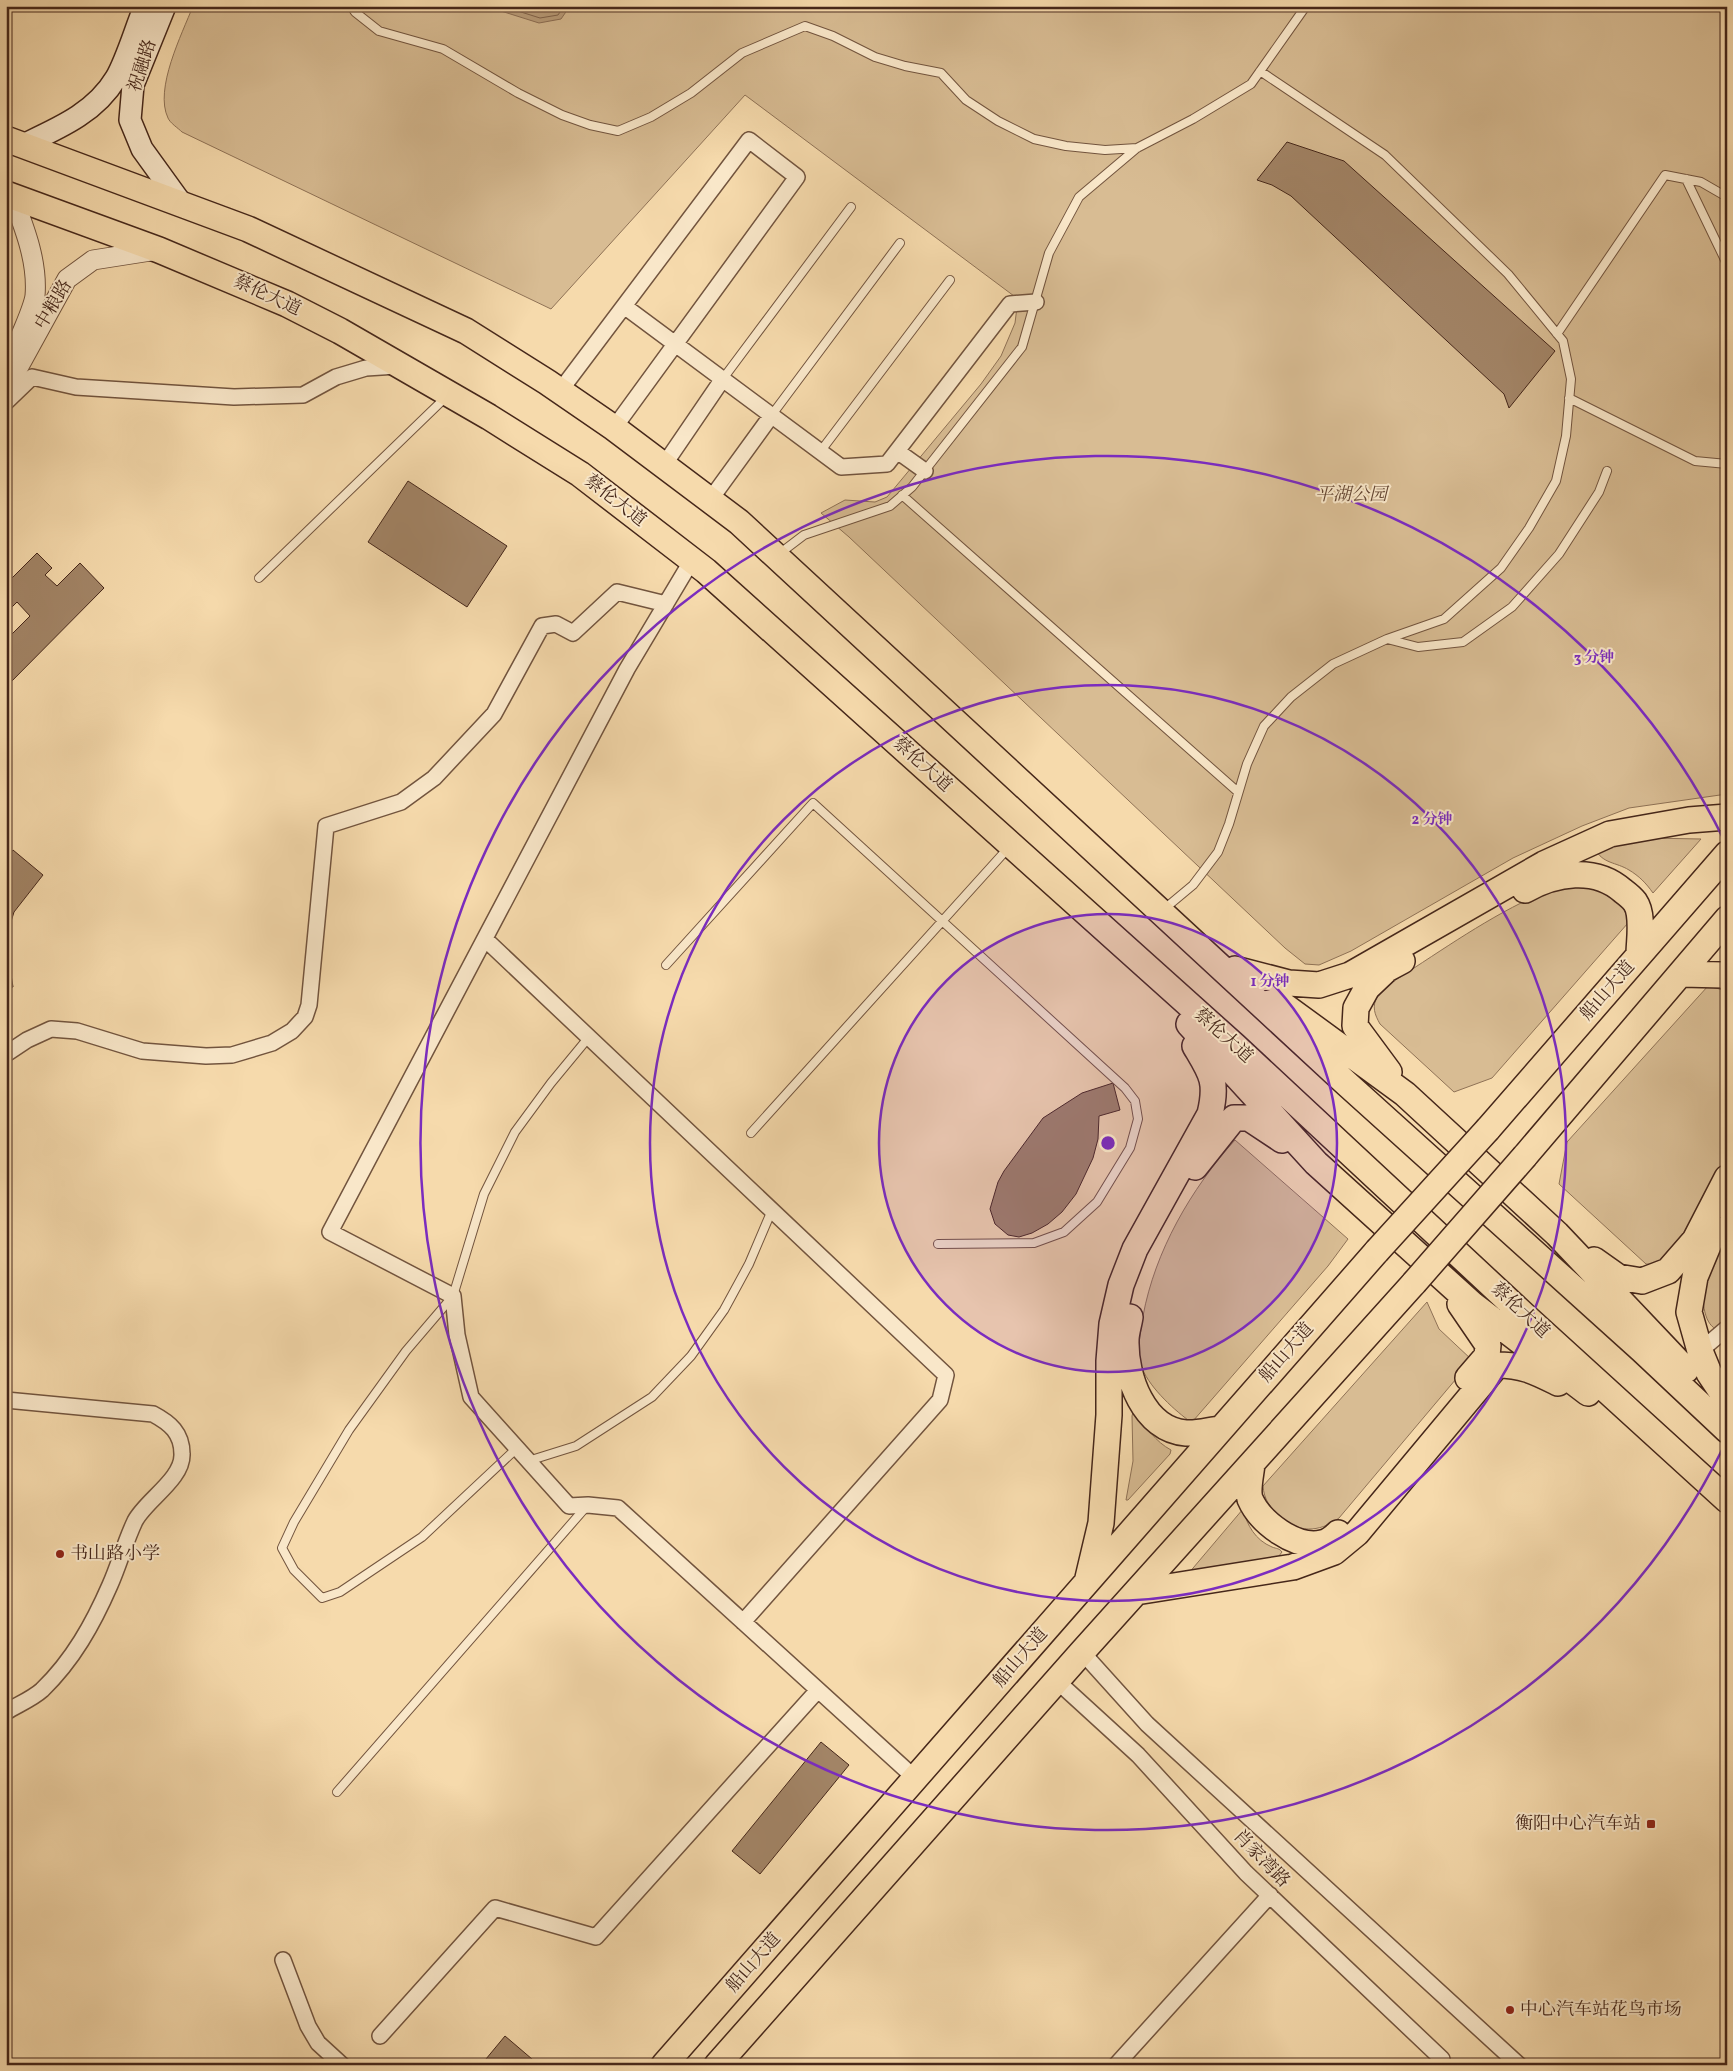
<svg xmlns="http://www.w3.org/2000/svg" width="1733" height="2071" font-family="Vollkorn,'Noto Serif SC',serif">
<rect width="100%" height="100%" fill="#f6daac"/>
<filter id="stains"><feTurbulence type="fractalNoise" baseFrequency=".004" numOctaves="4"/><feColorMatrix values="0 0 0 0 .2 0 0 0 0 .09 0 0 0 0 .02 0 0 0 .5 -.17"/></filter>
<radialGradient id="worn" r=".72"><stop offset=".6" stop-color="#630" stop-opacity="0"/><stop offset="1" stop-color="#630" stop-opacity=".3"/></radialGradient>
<path fill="#d8bc93" stroke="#8f7256" d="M 193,6 L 1727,6 L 1727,794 L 1629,808 L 1582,826 L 1513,858 L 1351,951 L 1319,965 L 1305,964 L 1285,948 L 849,537 L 821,513 L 845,500 L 875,502 L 887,497 L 981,384 L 1001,356 L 1015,323 L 1018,299 L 745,95 L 551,309 L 182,132 C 178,128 170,123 168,118 C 154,89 182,34 193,6 Z
M 1648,838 L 1701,839 L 1653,893 C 1646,883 1639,876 1629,870 C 1616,862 1603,864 1595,849 Z
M 1560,886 L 1601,889 L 1626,909 L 1628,923 L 1492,1078 L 1454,1092 L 1380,1024 C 1375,1015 1371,1006 1378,996 C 1386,984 1403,976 1414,968 C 1460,938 1508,905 1560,886 Z
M 1708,986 L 1727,991 L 1727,1163 L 1696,1223 L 1672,1256 L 1657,1265 L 1646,1264 L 1559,1184 L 1567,1142 Z
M 1235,1140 L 1348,1239 L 1328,1266 L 1193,1421 L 1188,1420 C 1172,1408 1147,1385 1141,1365 C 1137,1349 1140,1333 1143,1316 C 1155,1251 1191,1189 1235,1140 Z
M 1727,1235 L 1727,1320 L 1722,1326 L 1716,1329 C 1703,1323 1701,1296 1705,1282 C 1709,1266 1719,1250 1727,1235 Z
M 1427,1302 L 1439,1329 L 1472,1360 L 1339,1518 C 1319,1533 1297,1533 1279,1516 C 1270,1508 1264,1499 1263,1486 Z
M 1133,1412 L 1137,1412 C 1145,1427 1156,1442 1171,1450 L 1170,1454 L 1128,1500 L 1126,1500 L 1133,1461 L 1132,1416 Z
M 1243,1509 C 1247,1525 1255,1540 1272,1547 C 1277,1549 1279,1548 1282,1552 L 1275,1561 L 1188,1574 Z"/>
<path fill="#ba9d7a" stroke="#8c6e54" d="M 485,6 L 570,6 L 561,19 L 539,23 Z"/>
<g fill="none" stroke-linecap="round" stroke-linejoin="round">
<path stroke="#80624a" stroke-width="1" d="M 502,6 L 540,18 L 558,15 L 564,6"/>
</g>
<path fill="#a28466" stroke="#46271a" d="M 1287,142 L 1344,161 L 1555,351 L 1509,408 L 1504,394 L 1291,196 L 1272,185 L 1257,180 Z
M 408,481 L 507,546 L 467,607 L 368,542 Z
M 37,553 L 52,568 L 45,575 L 57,586 L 80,563 L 104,588 L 6,687 L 6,640 L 30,616 L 17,602 L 8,611 L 6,610 L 6,584 Z
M 13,850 L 43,875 L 14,912 L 6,938 L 6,859 Z
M 6,944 L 13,987 L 6,988 Z
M 1113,1083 L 1120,1110 L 1099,1116 L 1098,1139 L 1093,1158 L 1076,1194 L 1062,1212 L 1048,1224 L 1032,1233 L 1019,1237 L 1008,1235 L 995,1224 L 990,1209 L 998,1182 L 1004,1171 L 1043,1118 L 1082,1093 Z
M 821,1742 L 849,1765 L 760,1874 L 732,1851 Z
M 505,2036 L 539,2065 L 481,2065 Z"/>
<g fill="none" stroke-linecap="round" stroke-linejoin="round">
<defs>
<path id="service" d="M 351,6 L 355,12 L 379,31 L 443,49 L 518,93 L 562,115 L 590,125 L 618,131 L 651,117 L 691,93 L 742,53 L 805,26 L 833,36 L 875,57 L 905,66 L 941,73 L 966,100 L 998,121 L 1034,139 L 1066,146 L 1105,150 L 1137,148
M 1686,179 L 1727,264
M 1557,334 L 1665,175 L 1701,182 L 1727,197
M 722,380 L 851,207
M 1569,398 L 1695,461 L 1727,464
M 771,416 L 900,243
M 820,452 L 950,280
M 902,495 L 1238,792
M 779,554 L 804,535 L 890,506 L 912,487 L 1022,347 L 1049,253 L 1079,197 L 1137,148 L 1193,119 L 1251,84 L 1306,6
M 259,578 L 446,397
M 1387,639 L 1418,647 L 1463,642 L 1512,607 L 1559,554 L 1599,492 L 1607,471
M 1163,910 L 1193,885 L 1218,852 L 1229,824 L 1247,764 L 1264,726 L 1291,697 L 1333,664 L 1387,639 L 1444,619 L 1501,568 L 1529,528 L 1556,481 L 1566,436 L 1571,379 L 1563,341 L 1508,274 L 1385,155 L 1260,71
M 666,965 L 813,803 L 1125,1088 L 1135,1101 L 1138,1119 L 1130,1148 L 1097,1202 L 1064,1232 L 1034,1243 L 938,1244
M 751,1133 L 1010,846
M 517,1448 L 422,1537 L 340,1592 L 322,1598 L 294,1570 L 282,1548 L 294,1522 L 349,1430 L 406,1351 L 453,1296 L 484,1194 L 515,1132 L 551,1083 L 589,1037
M 528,1461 L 576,1446 L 652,1397 L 691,1356 L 724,1310 L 749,1264 L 772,1210
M 337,1792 L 586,1507"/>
<path id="minor" d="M 624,306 L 841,467 L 887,464 L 1010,304 L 1036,302
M 560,391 L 749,140 L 797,177 L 614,428
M 6,402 L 32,377 L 76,387 L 234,397 L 303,395 L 336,377 L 366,368 L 397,366
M 897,451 L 925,471
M 664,465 L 722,380
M 710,500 L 771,416
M 692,560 L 627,669 L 330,1232 L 453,1296 L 457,1335 L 471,1397 L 569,1506 L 588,1505 L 618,1508 L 916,1779
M 485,939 L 946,1375 L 940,1400 L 743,1622
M 6,1054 L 27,1040 L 51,1029 L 77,1031 L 142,1051 L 206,1056 L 232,1055 L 272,1043 L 292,1031 L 305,1017 L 309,1005 L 326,826 L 401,802 L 434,778 L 494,714 L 542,626 L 556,624 L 573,633 L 617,592 L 666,604
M 1700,1351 L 1727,1328
M 6,1400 L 153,1414 C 170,1423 182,1433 182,1454 C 183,1479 146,1500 135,1521 C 125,1542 119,1565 110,1585 C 93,1624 73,1660 42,1690 C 32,1699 17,1705 6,1712
M 1082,1652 L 1147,1724 L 1519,2065
M 1057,1681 L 1138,1755 L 1246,1873 L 1442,2059 L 1436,2065
M 283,1960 L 308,2026 L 318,2043 L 342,2065
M 380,2036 L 495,1908 L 596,1937 L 818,1690
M 1116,2065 L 1270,1895"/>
<path id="tertiary" d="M 9,361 C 16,347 33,309 35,296 C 38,261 24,227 12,195
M 6,390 L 67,279 L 93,260 L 157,250"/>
<path id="secondary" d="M 165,6 L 133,85 L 130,120 L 142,149 L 181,203
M 23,145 C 59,128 95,113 116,78 C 127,59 136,27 145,6"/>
<path id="trunk" d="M 6,139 L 248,229 L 466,331 L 547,382 L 614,428 L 739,522 L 1347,1084 L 1642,1350 L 1727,1430
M 6,194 L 159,250 L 287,304 L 340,331 L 489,417 L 580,474 L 706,571 L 1235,1046 L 1526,1317 L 1727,1500
M 1525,890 C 1555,873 1595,866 1623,891 C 1627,894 1632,898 1635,902 C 1644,915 1639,940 1639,955
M 1235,969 L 1289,983 L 1319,985 L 1350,975 L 1544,864 L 1610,834 L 1689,820 L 1727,817
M 1682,974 L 1723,975 L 1727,977
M 1275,999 L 1405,1094 L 1557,1234 L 1686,1370
M 1189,1024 L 1316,1163 L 1473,1305 L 1588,1393
M 1389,1072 L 1355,1026 L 1356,1008 L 1367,988 L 1387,969 L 1402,961
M 1488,1129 L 1727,854
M 1525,1156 L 1727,919
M 1195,1167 L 1234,1118 L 1249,1118 L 1282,1140
M 1715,1229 L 1695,1277 L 1689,1312 L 1700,1351 L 1709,1373 L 1727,1400
M 1594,1260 L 1618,1277 L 1642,1281 L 1668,1271 L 1695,1240 L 1727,1178
M 1460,1304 L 1488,1345 L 1487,1356 L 1468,1378
M 1130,1317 C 1129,1324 1126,1333 1126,1340 C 1125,1377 1144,1430 1186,1433 C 1197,1434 1210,1430 1221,1429
M 1252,1464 C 1251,1474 1247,1490 1250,1499 C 1260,1522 1295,1549 1322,1543 C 1327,1542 1334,1537 1338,1533
M 1088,1578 L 1101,1523 L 1109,1415 L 1109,1361 L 1112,1324 L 1121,1285 L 1135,1249 L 1210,1114 C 1218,1081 1211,1073 1195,1046
M 1136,1592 L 1293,1567 L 1334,1552 L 1357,1533 L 1497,1365 C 1523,1365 1536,1372 1558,1383
M 664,2065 L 1377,1251
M 717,2065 L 1082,1652 L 1414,1283"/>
</defs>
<use href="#service" stroke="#72543e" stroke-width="10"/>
<use href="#minor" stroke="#72543e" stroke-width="18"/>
<use href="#tertiary" stroke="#72543e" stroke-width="21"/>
<use href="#secondary" stroke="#46271a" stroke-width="24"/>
<use href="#trunk" stroke="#46271a" stroke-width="28"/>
<use href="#service" stroke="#f9e7c9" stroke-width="8"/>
<use href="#minor" stroke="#f9e7c9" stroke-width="15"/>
<use href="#tertiary" stroke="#f9e7c9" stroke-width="19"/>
<use href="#secondary" stroke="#f9e7c9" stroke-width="21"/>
<use href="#trunk" stroke="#f6daac" stroke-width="25"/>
<defs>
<path id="trunk-bridge" d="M 1377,1251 L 1488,1129
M 1414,1283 L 1525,1156"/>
</defs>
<use href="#trunk-bridge" stroke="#46271a" stroke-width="28" stroke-linecap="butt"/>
<use href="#trunk-bridge" stroke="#f6daac" stroke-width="25"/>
</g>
<circle cx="1108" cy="1143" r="229" fill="#7b2cbf" fill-opacity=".12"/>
<g fill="none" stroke="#7b2cbf" stroke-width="2.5">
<circle cx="1108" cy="1143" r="229"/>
<circle cx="1108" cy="1143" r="458"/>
<path d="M1725 1444A687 687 0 1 1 1725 842"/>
</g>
<g fill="#8f2418" stroke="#f9e7c9" stroke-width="2">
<circle cx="60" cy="1554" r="5"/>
<rect x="1646" y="1819" width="10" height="10" rx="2.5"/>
<circle cx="1510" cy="2010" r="5"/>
</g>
<g text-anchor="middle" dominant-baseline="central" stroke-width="4" stroke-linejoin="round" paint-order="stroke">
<g font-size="18" fill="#46271a" stroke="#f9e7c9">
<text transform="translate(143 66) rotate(-72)">祝融路</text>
<text transform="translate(267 296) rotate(25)">蔡伦大道</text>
<text transform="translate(54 305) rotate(-59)">中粮路</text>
<text transform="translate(615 501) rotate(38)">蔡伦大道</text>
<text transform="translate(922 765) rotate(42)">蔡伦大道</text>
<text transform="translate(1608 991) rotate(-49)">船山大道</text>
<text transform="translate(1223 1036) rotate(42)">蔡伦大道</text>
<text transform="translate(1520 1311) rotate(43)">蔡伦大道</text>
<text transform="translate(1287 1353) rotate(-49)">船山大道</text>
<text transform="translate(1021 1658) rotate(-49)">船山大道</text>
<text transform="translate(1261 1859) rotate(46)">肖家湾路</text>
<text transform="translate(754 1963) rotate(-49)">船山大道</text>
</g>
<g font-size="18" font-style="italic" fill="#634532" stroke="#f9e7c9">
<text x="1351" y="495">平湖公园</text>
</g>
<g font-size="18" fill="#46271a" stroke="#f9e7c9" text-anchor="start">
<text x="70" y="1554">书山路小学</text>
<text x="1641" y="1824" text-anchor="end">衡阳中心汽车站</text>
<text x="1520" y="2010">中心汽车站花鸟市场</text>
</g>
</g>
<circle cx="1108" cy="1143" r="8" fill="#7b2cbf" stroke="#f9e7c9" stroke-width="2.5"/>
<g font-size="15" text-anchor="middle" font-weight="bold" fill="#7b2cbf" stroke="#f9e7c9" stroke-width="4" stroke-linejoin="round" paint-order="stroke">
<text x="1594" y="662">3 分钟</text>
<text x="1432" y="824">2 分钟</text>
<text x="1270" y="986">1 分钟</text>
</g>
<rect width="1733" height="2071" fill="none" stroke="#f6daac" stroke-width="25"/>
<rect x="8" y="8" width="1718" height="2056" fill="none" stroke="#46271a" stroke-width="2.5"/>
<rect x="12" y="12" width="1708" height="2046" fill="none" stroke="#46271a"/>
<rect width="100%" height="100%" filter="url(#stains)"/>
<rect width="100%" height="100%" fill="url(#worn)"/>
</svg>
